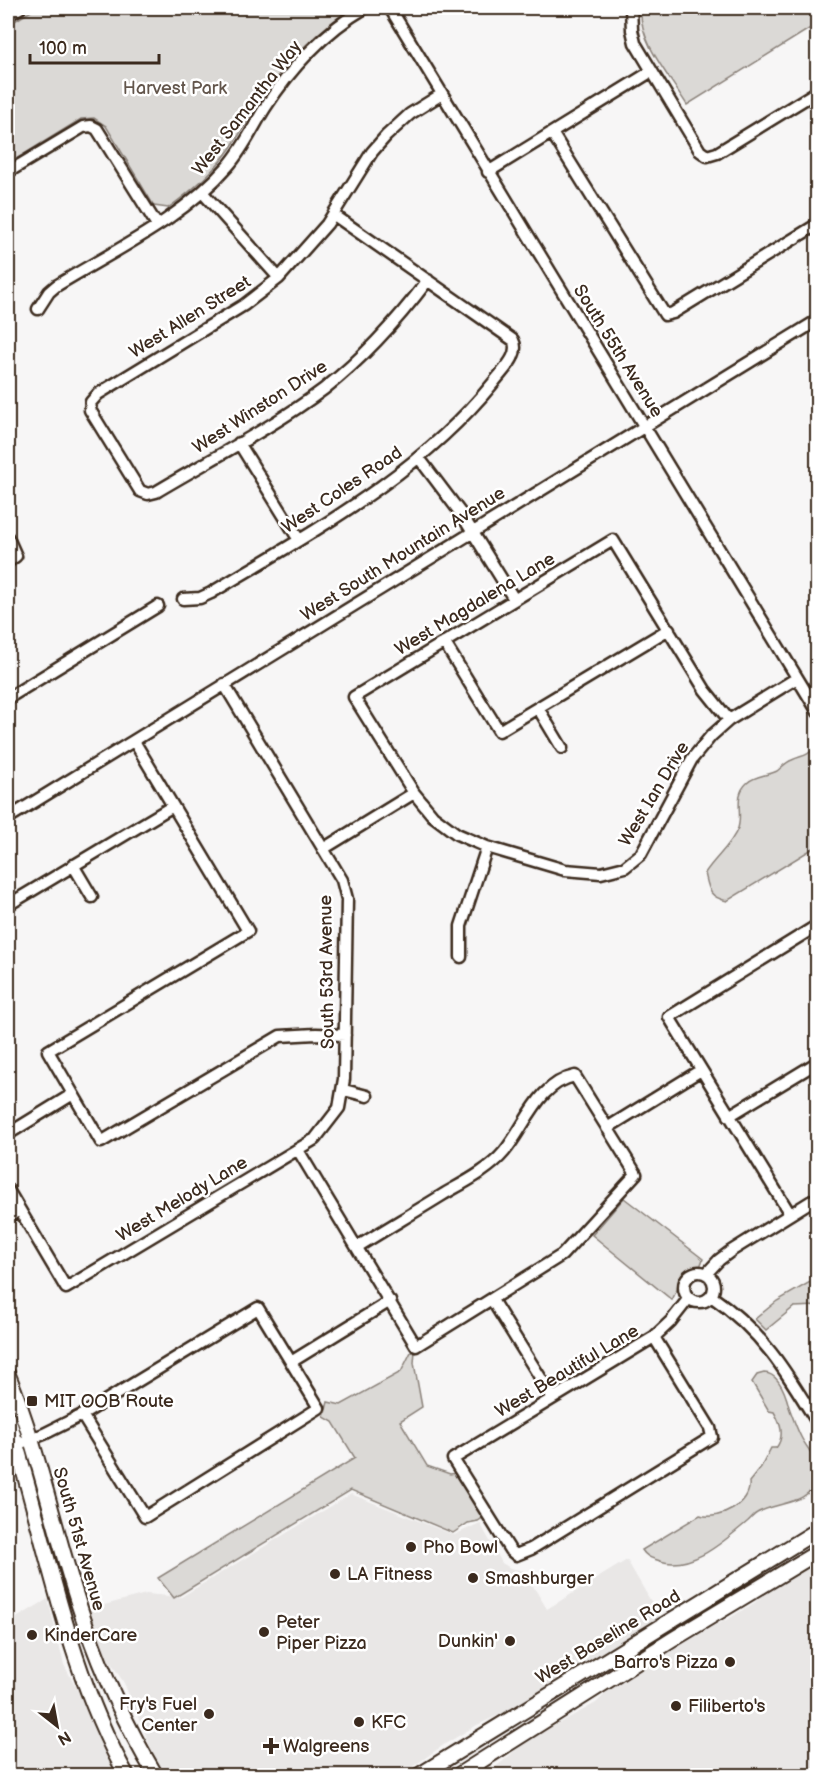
<svg xmlns="http://www.w3.org/2000/svg" width="825" height="1783" font-family="'Balsamiq Sans',sans-serif">
<rect width="100%" height="100%" fill="#f7f6f6"/>
<filter id="ink" filterUnits="userSpaceOnUse"><feTurbulence type="fractalNoise" baseFrequency=".0167" numOctaves="2"/><feDisplacementMap in="SourceGraphic" scale="12" xChannelSelector="R" yChannelSelector="G"/><feConvolveMatrix kernelMatrix="1 2 1 2 8 2 1 2 1" color-interpolation-filters="sRGB"/></filter>
<g filter="url(#ink)">
<path fill="#e9e7e6" d="M 351,1494 L 454,1535 L 480,1523 L 502,1563 L 510,1568 L 524,1571 L 547,1609 L 627,1560 L 660,1617 L 512,1709 L 477,1725 L 445,1744 L 401,1775 L 166,1776 L 158,1765 L 124,1683 L 105,1654 L 89,1609 L 146,1594 L 181,1597 Z
M 817,1560 L 817,1775 L 482,1776 L 502,1762 L 526,1741 L 596,1703 L 618,1681 L 688,1638 L 728,1619 L 754,1603 L 778,1583 Z
M 48,1599 L 64,1665 L 84,1701 L 117,1775 L 8,1775 L 8,1623 Z"/>
<path fill="#dbd9d6" stroke="#8b827a" stroke-width="1.5" d="M 36,8 L 351,8 C 321,29 294,54 272,83 C 257,103 246,125 232,146 C 215,171 192,191 168,208 L 154,206 L 106,126 L 94,118 L 81,119 L 8,164 L 8,25 Z
M 641,8 L 817,8 L 817,24 L 687,105 C 670,77 638,41 641,8 Z
M 816,747 L 818,749 L 817,846 L 727,901 C 709,897 709,890 705,873 C 715,857 731,846 738,828 C 743,813 733,796 747,783 C 755,775 767,776 777,771 C 782,767 786,762 792,760 C 803,755 806,757 816,747 Z
M 624,1198 L 703,1259 L 700,1267 L 684,1275 L 672,1300 L 592,1235 Z
M 817,1278 L 817,1306 L 794,1307 L 766,1330 L 755,1319 L 777,1301 Z
M 415,1351 L 414,1363 L 422,1407 L 400,1421 L 427,1466 L 450,1474 L 456,1473 L 484,1517 L 478,1521 L 468,1523 L 453,1533 L 351,1490 L 174,1598 L 158,1578 L 355,1458 L 333,1422 L 324,1417 L 328,1402 L 341,1405 L 401,1372 L 411,1352 Z
M 764,1373 C 779,1373 786,1395 789,1407 C 793,1418 796,1427 801,1437 C 808,1451 821,1460 817,1478 C 809,1506 778,1501 757,1513 C 753,1515 751,1519 747,1522 C 724,1541 692,1571 660,1561 C 652,1558 647,1558 642,1550 L 700,1515 C 719,1521 752,1504 749,1482 L 761,1467 L 771,1448 L 776,1448 C 785,1436 781,1424 774,1412 L 769,1411 L 752,1382 L 757,1375 Z"/>
<g fill="none" stroke-linecap="round" stroke-linejoin="round">
<defs>
<path id="minor" d="M 390,8 L 818,712
M 631,8 L 632,30 L 635,43 L 700,151 L 707,156 L 717,153 L 818,91
M 8,15 L 20,8
M 552,133 L 665,315 L 673,313 L 818,224
M 8,172 L 83,127 L 91,126 L 97,129 L 157,225
M 488,172 L 652,71
M 203,193 L 279,278
M 428,280 C 397,321 365,357 324,389 C 272,428 211,459 156,492 L 148,494 L 140,491 L 90,410 L 91,402 L 98,394 L 244,305 L 279,278 L 327,224 L 372,152 L 386,136 L 410,114 L 442,94
M 38,309 L 49,292 L 56,286 C 115,250 182,219 228,166 C 244,148 253,127 265,108 C 290,69 325,31 365,8
M 239,443 L 299,540
M 419,458 L 462,515 L 514,599
M 8,538 L 16,556 L 8,562
M 183,599 L 200,598 L 211,593 C 312,532 418,476 494,382 C 503,370 521,355 513,340 L 334,215
M 444,642 L 499,731 L 669,629
M 8,698 L 158,606
M 538,708 L 562,748
M 729,720 L 705,690 L 613,540 L 354,697 L 414,793 L 433,816 L 457,834 L 487,847 L 565,870 L 601,873 L 625,867 L 641,854 L 692,759 L 711,736 L 729,720 L 797,678
M 134,741 L 248,931 L 48,1051 L 101,1142 L 280,1036 L 316,1034 L 345,1035
M 8,818 L 818,320
M 323,849 L 414,793
M 73,865 L 92,897
M 8,905 L 173,806
M 461,957 L 461,926 L 487,847
M 344,1090 L 367,1096
M 729,1116 L 818,1062
M 607,1128 L 701,1070
M 8,1134 L 73,1094
M 298,1150 L 416,1346 L 562,1255 L 636,1174 L 575,1076 C 538,1083 526,1126 504,1152 C 489,1170 465,1182 444,1194 C 415,1212 386,1229 357,1247
M 8,1190 L 66,1288 L 315,1139 L 339,1108 L 344,1079 L 347,899 L 342,880 L 224,684
M 790,1214 L 669,1017 L 818,925
M 8,1217 L 19,1210
M684 1287a15 15 0 1 1 30 0a15 15 0 1 1-30 0Z
M 706,1274 L 719,1260 L 731,1251 L 818,1197
M 711,1296 C 763,1332 786,1371 818,1424
M 492,1300 L 553,1398
M 654,1337 L 710,1428 L 712,1437 L 531,1549 L 516,1555 L 510,1550 L 453,1459 L 654,1337 L 671,1321 L 689,1298
M 291,1362 L 390,1301
M 8,1448 L 44,1434 L 82,1415 L 258,1308 L 319,1408 L 145,1517 L 82,1415"/>
<path id="major" d="M 8,1375 C 41,1455 56,1541 85,1623 C 103,1676 127,1727 156,1776
M 8,1418 C 46,1537 65,1665 127,1776
M 418,1776 L 818,1530
M 457,1776 L 672,1640 L 818,1552"/>
</defs>
<use href="#minor" stroke="#3b2a1e" stroke-width="15"/>
<use href="#major" stroke="#3b2a1e" stroke-width="18"/>
<use href="#minor" stroke="#fff" stroke-width="10"/>
<use href="#major" stroke="#fff" stroke-width="14"/>
</g>
</g>
<g fill="#3b2a1e" stroke="#fff" stroke-width="2">
<rect x="26" y="1395" width="12" height="12" rx="3"/>
<circle cx="411" cy="1547" r="6"/>
<circle cx="335" cy="1574" r="6"/>
<circle cx="473" cy="1578" r="6"/>
<circle cx="264" cy="1632" r="6"/>
<circle cx="32" cy="1635" r="6"/>
<circle cx="510" cy="1641" r="6"/>
<circle cx="730" cy="1662" r="6"/>
<circle cx="676" cy="1706" r="6"/>
<circle cx="209" cy="1714" r="6"/>
<circle cx="359" cy="1722" r="6"/>
<path d="M268 1737h6v6h6v6h-6v6h-6v-6h-6v-6h6z"/>
</g>
<g text-anchor="middle" dominant-baseline="central" stroke-width="5" stroke-linejoin="round" paint-order="stroke">
<g font-size="18" fill="#63564c" stroke="#fff">
<text x="175" y="88">Harvest Park</text>
</g>
<g font-size="18" fill="#3b2a1e" stroke="#fff">
<text transform="translate(247 108) rotate(-52)">West Samantha Way</text>
<text transform="translate(190 317) rotate(-32)">West Allen Street</text>
<text transform="translate(618 351) rotate(58)">South 55th Avenue</text>
<text transform="translate(260 407) rotate(-33)">West Winston Drive</text>
<text transform="translate(342 490) rotate(-34)">West Coles Road</text>
<text transform="translate(403 554) rotate(-32)">West South Mountain Avenue</text>
<text transform="translate(475 604) rotate(-31)">West Magdalena Lane</text>
<text transform="translate(654 794) rotate(-59)">West Ian Drive</text>
<text transform="translate(327 972) rotate(-91)">South 53rd Avenue</text>
<text transform="translate(182 1199) rotate(-31)">West Melody Lane</text>
<text transform="translate(567 1371) rotate(-31)">West Beautiful Lane</text>
<text transform="translate(79 1539) rotate(74)">South 51st Avenue</text>
<text transform="translate(608 1637) rotate(-31)">West Baseline Road</text>
</g>
<g font-size="18" fill="#3b2a1e" stroke="#fff" text-anchor="start">
<text x="44" y="1401">MIT OOB Route</text>
<text x="423" y="1547">Pho Bowl</text>
<text x="347" y="1574">LA Fitness</text>
<text x="485" y="1578">Smashburger</text>
<text x="276" y="1622">Peter<tspan x="276" dy="21">Piper Pizza</tspan></text>
<text x="44" y="1635">KinderCare</text>
<text x="498" y="1641" text-anchor="end">Dunkin'</text>
<text x="718" y="1662" text-anchor="end">Barro's Pizza</text>
<text x="197" y="1704" text-anchor="end">Fry's Fuel<tspan x="197" dy="21">Center</tspan></text>
<text x="688" y="1706">Filiberto's</text>
<text x="371" y="1722">KFC</text>
<text x="283" y="1746">Walgreens</text>
</g>
</g>
<rect width="825" height="1783" fill="none" stroke="#fff" stroke-width="30"/>
<rect x="15" y="15" width="795" height="1753" fill="none" stroke="#3b2a1e" stroke-width="2" filter="url(#ink)"/>
<g transform="translate(57 1726) rotate(149)" stroke="#ffffff" stroke-width="4.5" paint-order="stroke">
<path d="M0-4.5L10 22L0 15L-10 22Z" fill="#3b2a1e"/>
<text y="-9" font-size="16" font-weight="bold" text-anchor="middle" fill="#3b2a1e">N</text>
</g>
<path d="M30 54v9h129v-9" fill="none" stroke="#3b2a1e" stroke-width="3"/>
<text x="39" y="54" font-size="18" fill="#3b2a1e" stroke="#ffffff" stroke-width="4.5" paint-order="stroke">100 m</text>
</svg>
